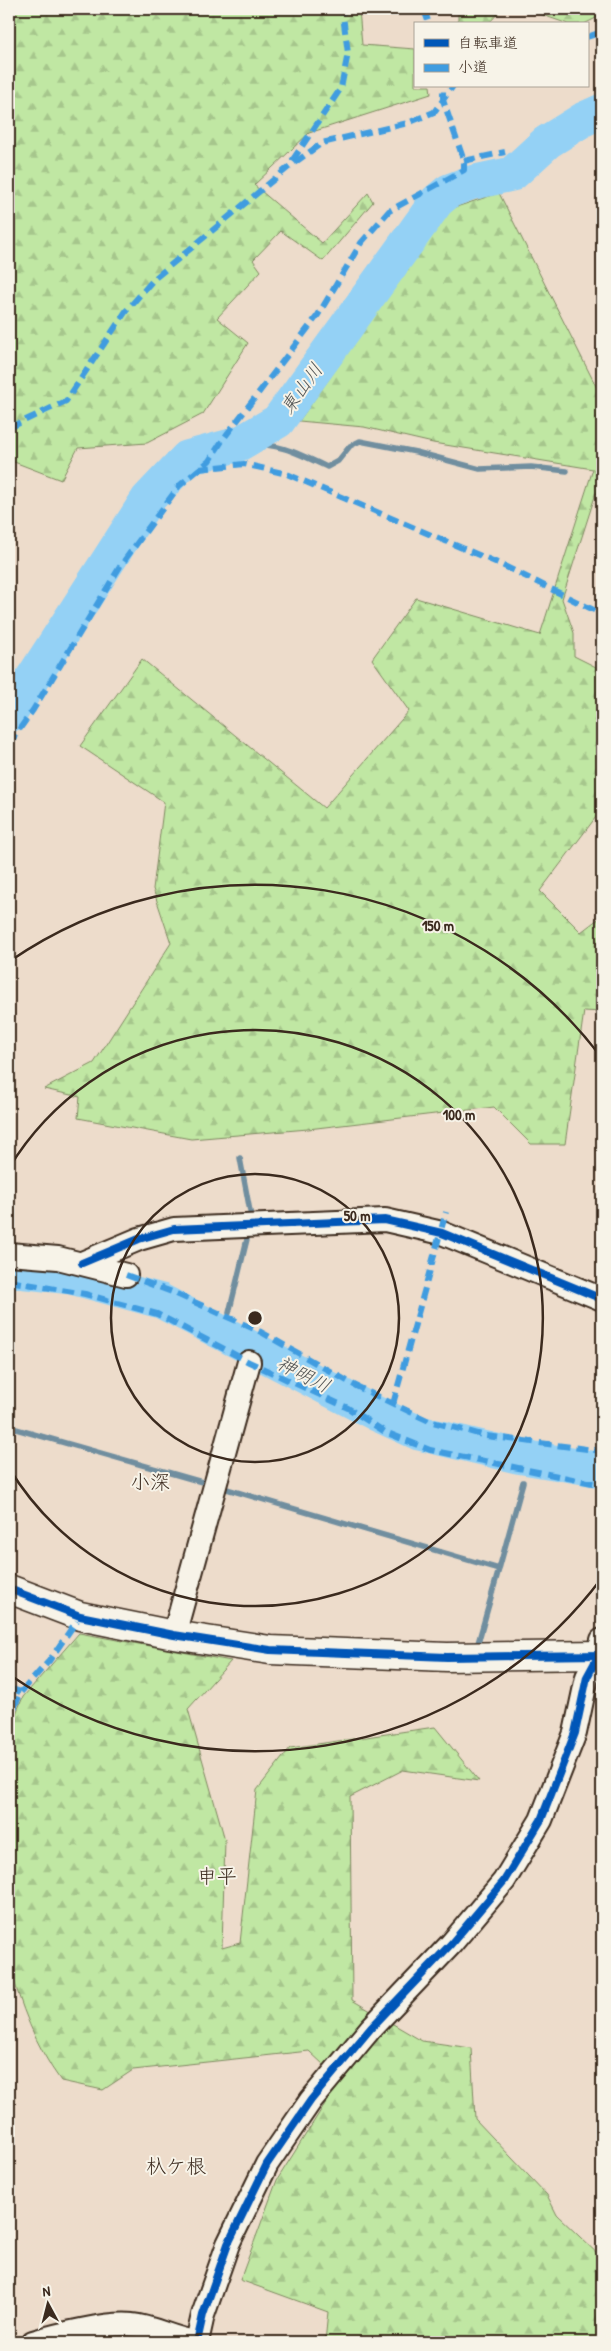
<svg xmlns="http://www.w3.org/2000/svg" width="611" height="2351" font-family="'Patrick Hand','Klee One',sans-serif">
  <defs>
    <pattern id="forest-firs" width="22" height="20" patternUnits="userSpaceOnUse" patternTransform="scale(1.25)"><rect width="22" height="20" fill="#c0e7a3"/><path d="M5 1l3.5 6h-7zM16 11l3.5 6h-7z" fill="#a6c68c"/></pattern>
  </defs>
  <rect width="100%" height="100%" fill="#eddccb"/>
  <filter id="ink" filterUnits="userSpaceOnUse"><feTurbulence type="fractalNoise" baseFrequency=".02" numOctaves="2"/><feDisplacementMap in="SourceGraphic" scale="10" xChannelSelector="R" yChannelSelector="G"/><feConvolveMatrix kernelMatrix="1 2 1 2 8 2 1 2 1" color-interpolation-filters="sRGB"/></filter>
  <g filter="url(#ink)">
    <!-- forest -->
    <g fill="url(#forest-firs)" stroke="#7e8860">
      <path d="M9,9H359L362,45L415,49V86H430L431,94L309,133L254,185L322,243L368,193L373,202L323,261L281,231L253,260L261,271L217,318L248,343L203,414L147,443L78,448L61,480L9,460Z"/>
      <path d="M458,9H502L488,24H458Z"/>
      <path d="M526,9H602V15L584,24H568Z"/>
      <path d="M499,193L602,398V495L596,493L562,599L574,633V656L602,670V809L540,891L581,932L602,916V1012L584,1011L565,1144H531L494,1107L308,1129L191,1139L78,1118L80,1097L44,1089L94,1063L171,943L153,889L164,802L80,746L142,659L324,808L409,711L372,659L416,598L540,635L593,469L433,443L364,427L299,421L450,209Z"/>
      <path d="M79,1633L231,1661L188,1709L225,1840L222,1948L240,1943L257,1790L290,1748L435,1727L479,1781L403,1770L350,1797L352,2000L422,2041L471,2048L475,2119L547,2195L557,2215L602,2258V2342H325L328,2312L240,2280L277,2180L340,2080L309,2051L133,2070L103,2090L61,2081C36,2047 20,2004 9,1963V1730L23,1697Z"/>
    </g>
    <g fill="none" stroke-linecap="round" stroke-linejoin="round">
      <!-- stream -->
      <g stroke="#708e9f" stroke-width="5.5">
        <path d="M239,444C276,442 294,451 327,467L338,461L350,446L360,441L416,452L480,469L531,467L567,471"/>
        <path d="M240,1158L252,1222"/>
        <path d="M229,1313L249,1231"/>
        <path d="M9,1427L202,1482"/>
        <path d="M220,1487L499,1569L478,1643"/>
        <path d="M499,1569L523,1482"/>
      </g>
      <!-- river -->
      <g stroke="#94d1f5" stroke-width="35">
        <path d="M9,715L148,499L187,458L239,444L278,421L437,201L449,191L470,183L512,174L547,142L584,119L602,111"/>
        <path d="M9,1270L72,1277L161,1301L377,1414L419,1433L517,1456L602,1470"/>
      </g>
      <!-- street casing -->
      <g stroke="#3b2a1e" stroke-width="26">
        <g id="street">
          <path d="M9,1254L58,1258L126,1275"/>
          <path d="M82,1263L139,1239L174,1229L385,1220L442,1233L602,1299"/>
          <path d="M174,1635L249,1362"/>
          <path d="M33,2342C56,2335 109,2322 132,2325C153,2327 173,2339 195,2342"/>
          <path d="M197,2342L203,2315L228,2244L267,2164L311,2100L371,2028L451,1944L504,1881L541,1820L575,1733L587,1677L599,1655L602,1640"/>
        </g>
      </g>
      <!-- secondary casing -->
      <g stroke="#3b2a1e" stroke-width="31">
        <path id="secondary" d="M9,1589L80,1616L174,1635L270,1650L447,1657L602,1655"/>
      </g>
      <!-- street -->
      <use href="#street" stroke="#f7f3e8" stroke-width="22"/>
      <!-- secondary -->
      <use href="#secondary" stroke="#f7f3e8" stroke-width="28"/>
      <!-- quiet -->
      <g stroke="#3f9ce0" stroke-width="6" stroke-dasharray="12 6" stroke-linecap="butt">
        <path d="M424,9L429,24"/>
        <path d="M587,37L602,32"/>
        <path d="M292,161L341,88L348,53L342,9"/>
        <path d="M464,161L505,152"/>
        <path d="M9,428L66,401L126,311L154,279L290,166L322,143L408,123L434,112L443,100V86"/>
        <path d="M199,469L244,464L287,474L500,564L602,614"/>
        <path d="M9,744L33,710L121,565L179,486L209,461L224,438L318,315L361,243L389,211L464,170V161L443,100L453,86"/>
        <path d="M9,984L11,985"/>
        <path d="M126,1275L172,1292L261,1332L356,1386L429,1421L486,1436L602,1451"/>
        <path d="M9,1281L85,1294L157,1314L249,1362L348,1408L385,1432L430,1450L602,1485"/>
        <path d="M393,1404L446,1212"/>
        <path d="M9,1688L21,1692L9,1720"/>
        <path d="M21,1692L49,1661L80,1616"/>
      </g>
      <!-- cycleway casing -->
      <g stroke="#f7f3e8" stroke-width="11">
        <g id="cycleway">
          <path d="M82,1263L139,1239L174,1229L385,1220L442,1233L602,1299"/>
          <path d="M9,1589L80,1616L174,1635L270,1650L447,1657L602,1655"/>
          <path d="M197,2342L203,2315L228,2244L267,2164L311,2100L371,2028L451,1944L504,1881L541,1820L575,1733L587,1677L599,1655L602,1640"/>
        </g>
      </g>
      <!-- cycleway -->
      <use href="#cycleway" stroke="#0057b8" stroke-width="8"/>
    </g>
  </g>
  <!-- distance rings -->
  <g fill="none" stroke="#3b2a1e" stroke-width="2.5">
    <circle cx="255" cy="1318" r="144"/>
    <path d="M9 1168A288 288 0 1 1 9 1468"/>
    <path d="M601 1579A433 433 0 0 1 10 1675M10 961A433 433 0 0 1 601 1057"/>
  </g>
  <g text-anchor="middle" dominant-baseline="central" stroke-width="4" stroke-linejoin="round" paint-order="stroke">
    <!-- water labels -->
    <g font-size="19" font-style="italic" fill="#515454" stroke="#f7f3e8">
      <text transform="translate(301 388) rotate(-54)">東山川</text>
      <text transform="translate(304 1374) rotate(27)">神明川</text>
    </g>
    <!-- quarter labels -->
    <g font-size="20" fill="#3b2a1e" stroke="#f7f3e8">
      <text x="150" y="1481">小深</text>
      <text x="217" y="1875">申平</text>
      <text x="176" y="2165">杁ケ根</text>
    </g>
  </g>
  <circle cx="255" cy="1318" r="8" fill="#3b2a1e" stroke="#f7f3e8" stroke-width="2.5"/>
  <g font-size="15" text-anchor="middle" font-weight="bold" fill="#3b2a1e" stroke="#f7f3e8" stroke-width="4" stroke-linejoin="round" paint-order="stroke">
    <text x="438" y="931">150 m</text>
    <text x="459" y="1120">100 m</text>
    <text x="357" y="1221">50 m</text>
  </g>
  <!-- margin -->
  <rect width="611" height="2351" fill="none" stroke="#f7f3e8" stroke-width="30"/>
  <rect x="15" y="15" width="581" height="2321" fill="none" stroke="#3b2a1e" stroke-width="2" filter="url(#ink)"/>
  <!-- legend -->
  <rect x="414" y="22" width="175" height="65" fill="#f7f3e8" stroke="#aca397"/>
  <rect x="424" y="39" width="25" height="8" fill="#0057b8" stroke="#aca397"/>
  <text x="458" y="48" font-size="15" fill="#3b2a1e">自転車道</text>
  <rect x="424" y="64" width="25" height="8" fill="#3f9ce0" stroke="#aca397"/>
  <text x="458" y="72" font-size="15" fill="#3b2a1e">小道</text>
  <!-- north arrow -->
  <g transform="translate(48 2304) rotate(353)" stroke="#f7f3e8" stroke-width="4" paint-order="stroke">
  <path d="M0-4L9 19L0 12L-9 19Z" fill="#3b2a1e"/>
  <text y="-8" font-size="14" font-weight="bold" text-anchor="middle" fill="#3b2a1e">N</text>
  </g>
</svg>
